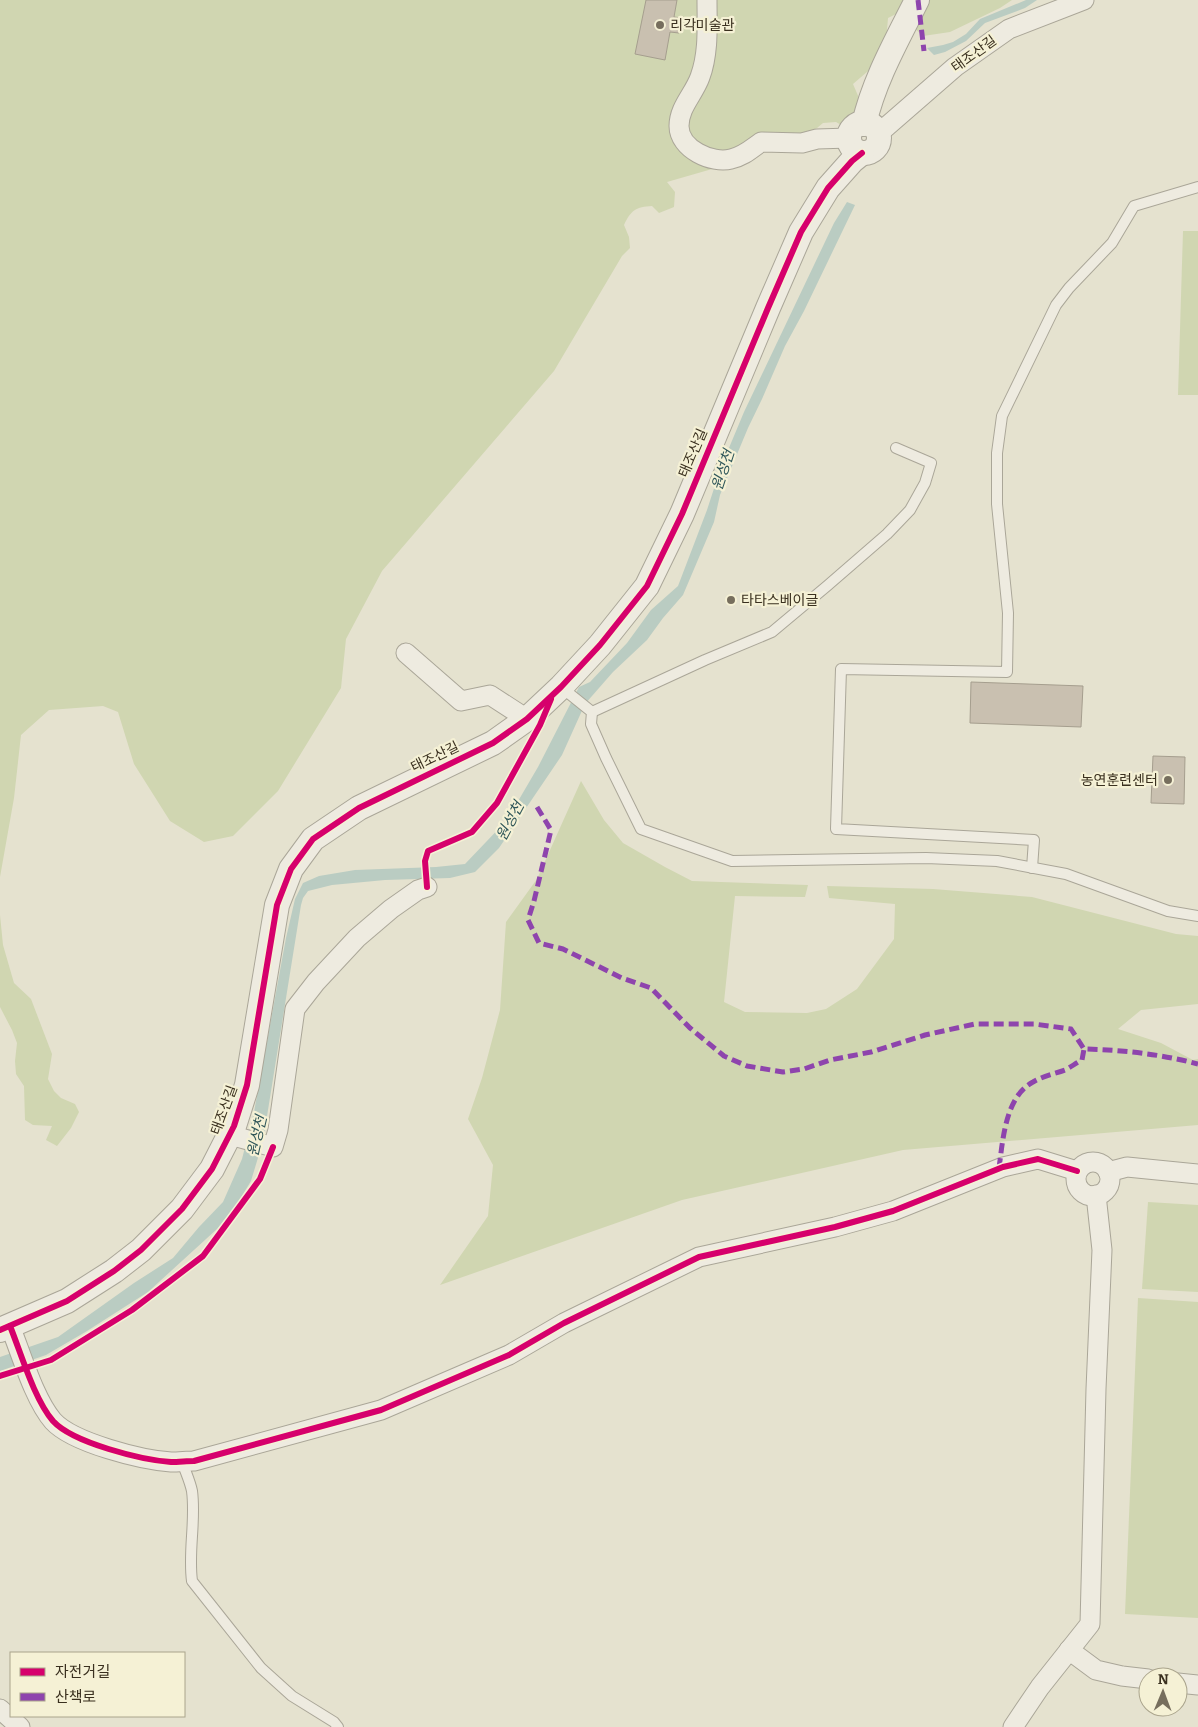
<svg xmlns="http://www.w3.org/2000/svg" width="1198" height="1727" font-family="Bitter,'Noto Sans KR',serif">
  <rect width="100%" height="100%" fill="#e5e2cf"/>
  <!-- green -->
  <g fill="#d0d6b1">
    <path d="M0,0H1012L1000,8L950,32L923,36L898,13L888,18L886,42L889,53L853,84L859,98L848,129L836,122L823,123L817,128L807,133L719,167L667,182L675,192L674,207L659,213L652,206C636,207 631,210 624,225L629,237L630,248L622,256L554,371L382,571L346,639L341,688L278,791L233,836L204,842L170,821L134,764L118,712L103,706L49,710L21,735L14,798L0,877Z"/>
    <path d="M1183,231H1198V395H1178Z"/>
    <path d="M581,781L604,820L623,843L665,867L692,881L808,885L805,897L735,896L724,1002L745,1012L807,1013L826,1009L857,989L894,939L895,904L829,898L827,886L933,889L1032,897L1176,934L1198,936V1004L1141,1010L1118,1029L1161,1043L1193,1060L1198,1059V1125L903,1150L682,1200L440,1285L488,1216L493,1165L468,1119L482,1078L500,1010L506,922L537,879Z"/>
    <path d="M0,915L3,945L14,983L31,999L52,1054L48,1079L54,1091L61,1098L75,1104L79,1112L71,1128L57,1146L46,1140L52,1126L33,1125L25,1120L24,1086L16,1074L15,1061L17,1043L12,1030L0,1007Z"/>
    <path d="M1148,1202L1198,1205V1292L1142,1289Z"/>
    <path d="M1138,1298L1198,1302V1618L1125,1614Z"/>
  </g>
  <!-- water -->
  <g fill="#baccc2">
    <path d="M1026,0H1037L1025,8L985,23L966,41L945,52L934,55L927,48L943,45L953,42L966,34L980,19Z"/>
    <path d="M847,202L855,205L804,311L785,346L762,399L748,428L720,495L714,522L683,595L663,618L647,640L613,672L585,704L562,755L499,848L475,872L450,878L385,880L332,885L308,891L303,898L301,905L263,1141L251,1181L237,1204L217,1229L148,1292L87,1331L46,1355L0,1371V1357L58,1337L134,1283L173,1258L199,1227L223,1202L242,1159L254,1112L286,938L295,899L303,883L319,876L355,870L436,867L465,864L507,820L538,767L579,687L590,682L627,643L651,610L678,586L707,510L721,467L744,412L834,223Z"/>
  </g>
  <!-- building -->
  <g fill="#c9c0b0" stroke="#a59e8e">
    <path d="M646,0H677L674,17L681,18L679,33L670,32L665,60L635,54Z"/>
    <path d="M971,682L1083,686L1081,727L970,723Z"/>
    <path d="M1153,756L1185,757L1184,804L1151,803Z"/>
  </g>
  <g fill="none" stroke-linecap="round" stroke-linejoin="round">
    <!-- service casing -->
    <g stroke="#aaa698" stroke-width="12">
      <g id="service">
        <path d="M561,687L592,712L591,724L606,758L641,829L732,861L926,858L997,861L1066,874L1168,911L1198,916"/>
        <path d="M592,712L705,660L772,632L827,586L887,534L910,510L925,483L931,463L896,448"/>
        <path d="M1032,868L1034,840L836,829L841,669L1007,672L1008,613L997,504V453L1002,416L1056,305L1069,288L1112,243L1134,206L1198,187"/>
        <path d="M182,1461C185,1471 190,1481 192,1491C196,1521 188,1551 192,1581L261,1668L292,1696L334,1722L338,1727"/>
      </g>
    </g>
    <!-- minor casing -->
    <g stroke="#aaa698" stroke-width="21">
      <g id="minor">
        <path d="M707,0C707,25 709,53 700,77C694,94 679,107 679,126C679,149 712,164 731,159C744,156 751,149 761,142L802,143L817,139L849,138"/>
        <path d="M878,134L955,67L1009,29L1084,0"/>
        <path d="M406,653L461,701L490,695L527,719"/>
        <path d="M230,1135L273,1147L278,1130L295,1009L316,982L357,938L391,909L418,890L427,887"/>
        <circle cx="1093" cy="1179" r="17"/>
        <path d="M1108,1172L1127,1167L1198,1174"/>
        <path d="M10,1326C21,1353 34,1399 53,1421C73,1443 142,1460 171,1462C179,1462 187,1461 194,1461L381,1410L509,1355L564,1323L699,1257L835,1227L893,1211L1003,1167L1038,1159L1077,1171"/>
        <path d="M1069,1650L1096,1670L1122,1676L1148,1679"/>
        <path d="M1178,1683L1198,1685"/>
        <path d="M0,1709L20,1727"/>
        <path d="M1013,1727L1040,1687L1090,1624L1096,1389L1102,1250L1096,1195"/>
      </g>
    </g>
    <!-- tertiary casing -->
    <g stroke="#aaa698" stroke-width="26">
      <g id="tertiary">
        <circle cx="864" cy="138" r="15"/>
        <path d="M864,124C874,80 897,40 917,0"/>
        <path d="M0,1330L67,1301L114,1271L141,1250L182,1209L212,1169L234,1126L247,1085L277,905L291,869L313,839L359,808L493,743L527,719L561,687L600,645L647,586L682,514L768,308L801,232L828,188L852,161L862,153"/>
      </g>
    </g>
    <!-- service -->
    <use href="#service" stroke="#eeebe0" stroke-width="10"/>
    <!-- minor -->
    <use href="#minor" stroke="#eeebe0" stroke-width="19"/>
    <!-- tertiary -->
    <use href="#tertiary" stroke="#eeebe0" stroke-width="24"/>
    <!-- quiet -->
    <g stroke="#8e44ad" stroke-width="5" stroke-dasharray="10 5" stroke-linecap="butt">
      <path d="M918,0L924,51"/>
      <path d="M537,807L551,830L534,901L528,920L539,943L563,949L622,978L651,988L690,1028L724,1056L747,1066L783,1072L804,1069L830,1060L871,1052L925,1035L975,1024H1034L1071,1029L1084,1049C1123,1050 1160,1054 1198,1064"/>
      <path d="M999,1168C1003,1140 1005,1097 1033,1082C1043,1076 1054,1074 1065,1070C1071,1067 1076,1063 1082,1060L1084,1049"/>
    </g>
    <!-- cycleway casing -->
    <g stroke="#f5f1d5" stroke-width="9">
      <g id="cycleway">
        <path d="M427,887L425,861L428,851L472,832L497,803L540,725L551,699"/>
        <path d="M10,1326C21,1353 34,1399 53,1421C73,1443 142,1460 171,1462C179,1462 187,1461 194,1461L381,1410L509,1355L564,1323L699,1257L835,1227L893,1211L1003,1167L1038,1159L1077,1171"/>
        <path d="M0,1330L67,1301L114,1271L141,1250L182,1209L212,1169L234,1126L247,1085L277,905L291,869L313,839L359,808L493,743L527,719L561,687L600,645L647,586L682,514L768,308L801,232L828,188L852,161L862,153"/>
        <path d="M0,1376L51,1360L132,1310L203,1256L260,1179L273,1147"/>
      </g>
    </g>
    <!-- cycleway -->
    <use href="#cycleway" stroke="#d6006c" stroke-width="6"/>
  </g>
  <!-- markers -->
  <g fill="#766e5d" stroke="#f5f1d5" stroke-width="2">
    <circle cx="660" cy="25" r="5"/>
    <circle cx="731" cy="600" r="5"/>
    <circle cx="1168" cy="780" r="5"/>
  </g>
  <g text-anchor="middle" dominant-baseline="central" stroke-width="4.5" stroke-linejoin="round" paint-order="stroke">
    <!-- poi labels -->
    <g font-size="14" fill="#3a301f" stroke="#f5f1d5" text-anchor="start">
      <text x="670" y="25">리각미술관</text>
      <text x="741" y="600">타타스베이글</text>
      <text x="1158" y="780" text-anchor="end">농연훈련센터</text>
    </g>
    <!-- street labels -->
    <g font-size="14" fill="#3a301f" stroke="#f5f1d5">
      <text transform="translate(974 54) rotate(-36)">태조산길</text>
      <text transform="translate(693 453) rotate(-67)">태조산길</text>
      <text transform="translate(435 757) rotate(-26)">태조산길</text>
      <text transform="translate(224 1110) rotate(-70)">태조산길</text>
    </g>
    <!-- water labels -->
    <g font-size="15" font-style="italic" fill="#2f5659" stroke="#f5f1d5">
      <text transform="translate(723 470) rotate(-72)">원성천</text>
      <text transform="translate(510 821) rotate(-62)">원성천</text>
      <text transform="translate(257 1136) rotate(-77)">원성천</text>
    </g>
  </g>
  <!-- legend -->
  <rect x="10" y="1652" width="175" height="65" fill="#f5f1d5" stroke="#aaa48c"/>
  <rect x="20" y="1668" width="25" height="8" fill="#d6006c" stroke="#aaa48c"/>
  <text x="55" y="1677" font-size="15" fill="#3a301f">자전거길</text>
  <rect x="20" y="1693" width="25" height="8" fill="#8e44ad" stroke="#aaa48c"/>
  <text x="55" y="1702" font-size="15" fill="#3a301f">산책로</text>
  <!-- north arrow -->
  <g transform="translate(1163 1692) rotate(1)"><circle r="24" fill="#f5f1d5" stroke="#aaa48c"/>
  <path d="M0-4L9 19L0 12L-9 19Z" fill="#766e5d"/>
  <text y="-8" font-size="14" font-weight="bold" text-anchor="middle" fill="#3a301f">N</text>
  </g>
</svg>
